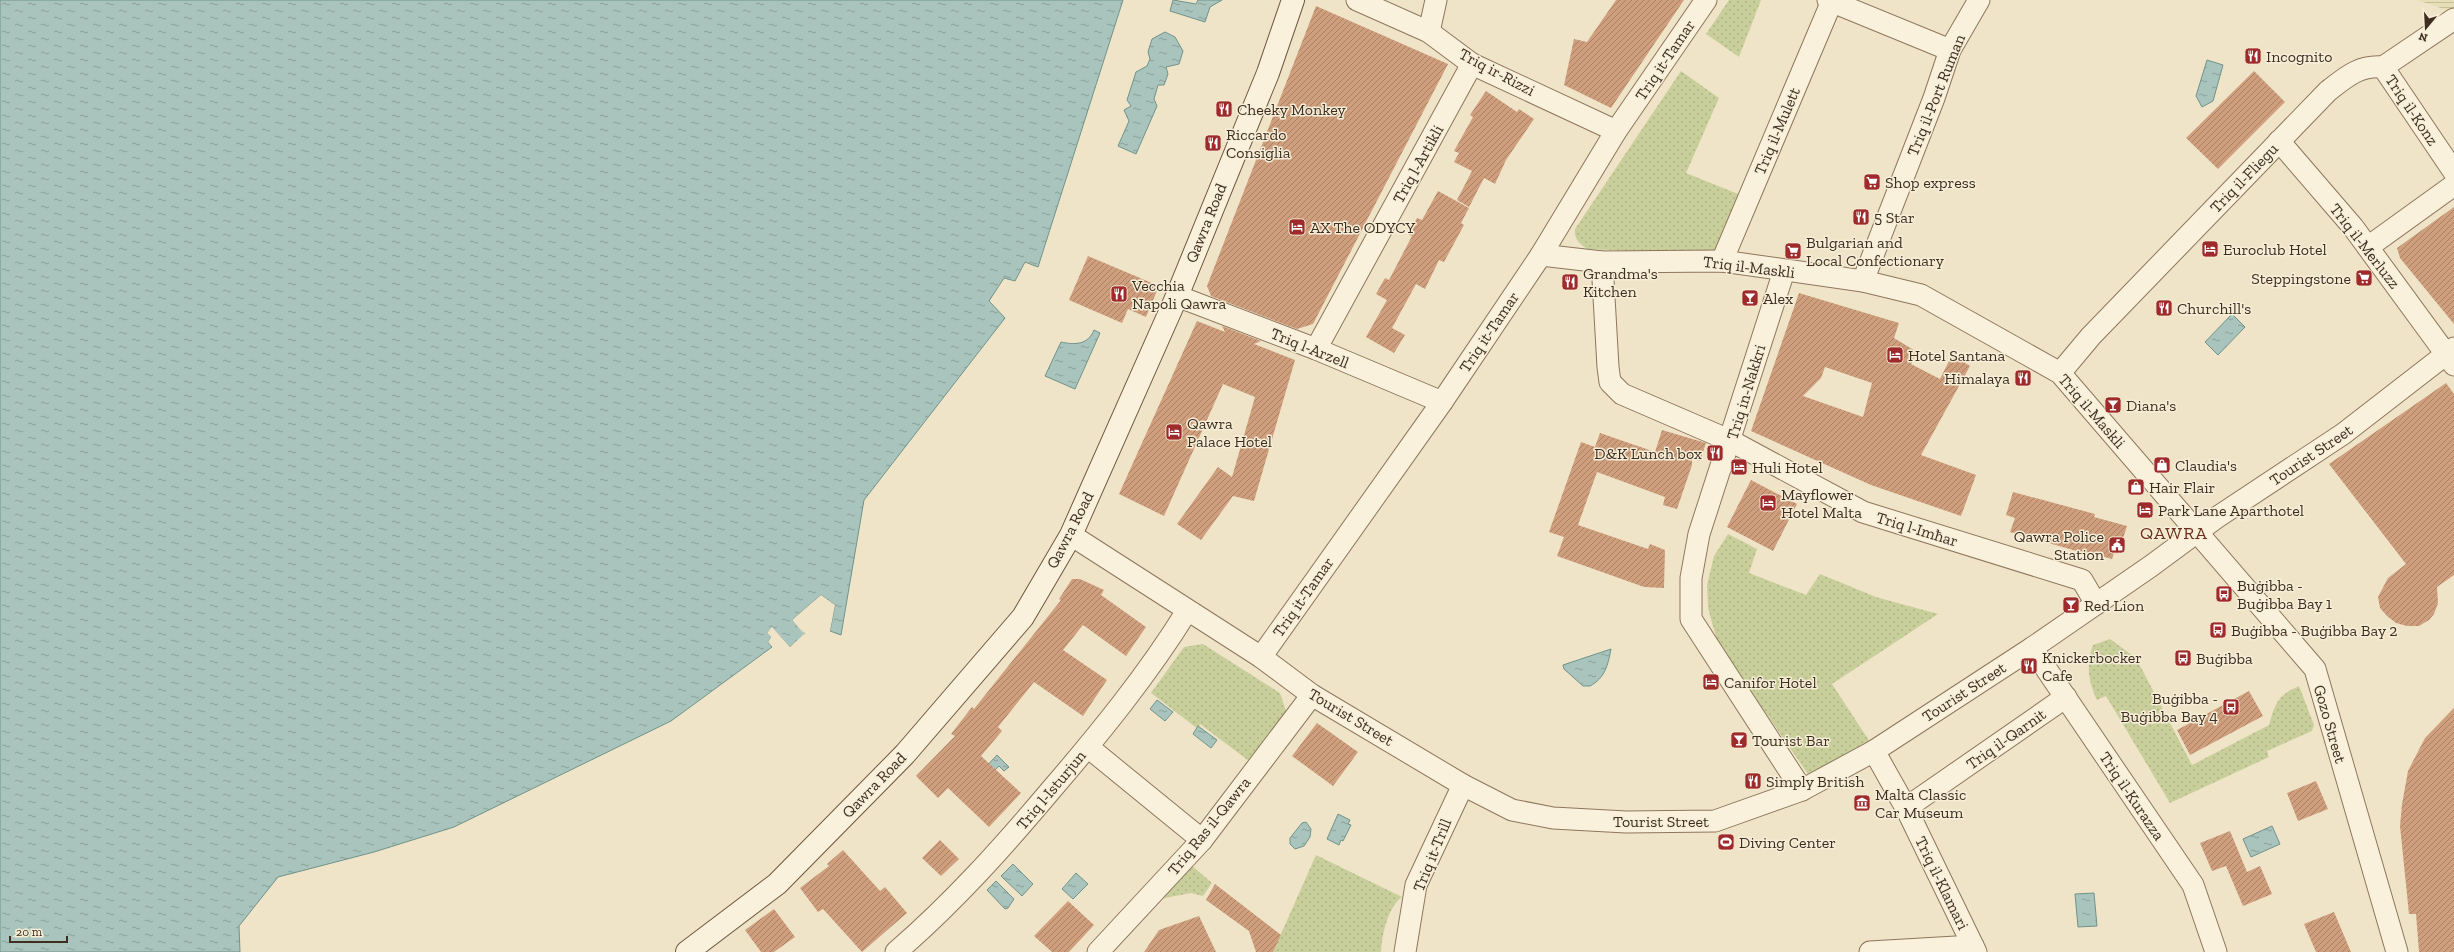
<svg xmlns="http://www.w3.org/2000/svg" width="2454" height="952" font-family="'Zilla Slab',serif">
  <defs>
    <pattern id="farmland-rules" width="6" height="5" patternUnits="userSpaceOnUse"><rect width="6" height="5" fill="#e6deb5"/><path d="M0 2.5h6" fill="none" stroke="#c6bf9b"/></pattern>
    <pattern id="grass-dots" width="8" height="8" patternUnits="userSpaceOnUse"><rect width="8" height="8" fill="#c9cf9b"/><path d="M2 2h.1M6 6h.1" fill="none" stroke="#aeb285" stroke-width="1.8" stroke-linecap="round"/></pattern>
    <pattern id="water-ripples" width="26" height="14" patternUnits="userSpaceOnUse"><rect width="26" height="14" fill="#a9c4bc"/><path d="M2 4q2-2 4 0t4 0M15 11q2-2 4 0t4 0" fill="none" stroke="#8ba098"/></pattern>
    <pattern id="building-hatch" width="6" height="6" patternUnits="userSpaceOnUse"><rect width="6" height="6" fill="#cf9f7d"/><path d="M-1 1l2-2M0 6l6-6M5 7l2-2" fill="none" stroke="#a98266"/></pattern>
  </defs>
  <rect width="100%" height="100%" fill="#f0e4c8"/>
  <!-- farmland -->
  <path fill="url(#farmland-rules)" d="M2417,0H2454V8L2449,11Z"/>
  <!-- grass -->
  <g fill="url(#grass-dots)">
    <path d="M1729,0H1761L1739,57L1706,34Z"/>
    <path d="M1681,71L1719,98L1686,173L1743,196L1719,250L1709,254L1587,249C1579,243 1574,239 1575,229Z"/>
    <path d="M1728,534L1757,549L1749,573L1806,595L1820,574L1876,597L1938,614L1832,684L1870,742L1820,775L1808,774L1718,644L1708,608L1707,585L1714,556Z"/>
    <path d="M2110,639L2136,658L2192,765L2269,725C2275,703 2278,695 2299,686L2314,725L2312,731L2267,751L2269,757L2170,803L2106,696L2097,700C2088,681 2086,665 2093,645Z"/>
    <path d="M1203,644L1280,693L1286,711L1249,761L1200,724L1198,729L1151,693L1184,647Z"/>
    <path d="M1316,855L1402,897C1388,907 1382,934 1381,952H1273Z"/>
    <path d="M1191,865L1212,883L1203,896L1191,893L1160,899Z"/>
  </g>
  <!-- water -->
  <g fill="url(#water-ripples)" stroke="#6f938a">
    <path d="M0,0H1123L1038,267L1025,262L1015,281L1004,278L989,301L1005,318L864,500L841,635L830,631L835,605L821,595L792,620L805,634L790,647L772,628L767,633L771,637L768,642L772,647L671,721L454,827L374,852L278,877L239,926L240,952H0Z"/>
    <path d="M1173,0L1196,4L1198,0H1222L1210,7L1205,22L1170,11Z"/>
    <path d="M1165,32L1175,37L1183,51L1179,64L1166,67L1168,74L1164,85H1158L1154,99L1157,106L1136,154L1118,146L1129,121L1124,110L1131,106L1127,100L1136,72L1147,66L1150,59L1148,52L1152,39Z"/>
    <path d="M2207,60L2223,65L2213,101L2202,107L2196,96Z"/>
    <path d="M2232,314L2245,327L2218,355L2205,342Z"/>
    <path d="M1094,330L1100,333L1075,389L1045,376L1061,342C1075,345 1088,345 1094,330Z"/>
    <path d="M1611,649C1608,665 1605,678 1590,686H1583L1564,669L1563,665Z"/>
    <path d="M1157,700L1173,712L1165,721L1150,709Z"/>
    <path d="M1198,726L1217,740L1211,748L1193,734Z"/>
    <path d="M997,755L1009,767L1004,771L999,766L988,777L982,771Z"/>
    <path d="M1338,814L1350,820L1348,824L1351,825L1343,841L1341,840L1339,845L1327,839Z"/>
    <path d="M1306,822L1311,829L1310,837L1304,846L1295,849L1290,844V838L1302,823Z"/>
    <path d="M2272,826L2280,844L2251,857L2243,839Z"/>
    <path d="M1013,864L1033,884L1022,896L1001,876Z"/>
    <path d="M1076,873L1088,884L1073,899L1062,889Z"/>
    <path d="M996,881L1014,899L1008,908L1005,909L987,890Z"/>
    <path d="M2094,893L2097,926L2078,927L2075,894Z"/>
  </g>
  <!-- pier -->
  <path fill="#f0e4c8" d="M821,595L835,605L830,631H828L833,606L821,597L795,620L806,636L789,649L772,630L770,633L773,636L771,642L774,648L768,642L771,637L767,633L772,627L790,647L804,634L792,620Z"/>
  <!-- building -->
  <g fill="url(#building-hatch)" fill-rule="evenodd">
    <path d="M1616,0H1684L1611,108L1564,85L1574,39L1587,42Z"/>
    <path d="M1316,6L1448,64L1313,324L1297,329L1211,296L1207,286Z"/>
    <path d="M2254,71L2285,102L2218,169L2186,138Z"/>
    <path d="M1486,91L1517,112L1519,109L1534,119L1506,160L1495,184L1484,178L1469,207L1457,200L1472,171L1454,162L1459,153L1454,151L1473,117L1470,115Z"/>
    <path d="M1438,191L1469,208L1461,223L1464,225L1444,262L1439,260L1425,289L1416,284L1392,328L1405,335L1394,353L1366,337L1387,300L1376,294L1385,278L1389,280L1412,236L1408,234L1417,218L1422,220Z"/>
    <path d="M2454,207V324L2400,258L2397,248Z"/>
    <path d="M1088,256L1159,286L1146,317L1128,309L1122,323L1069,300Z"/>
    <path d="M1799,293L1899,323L1894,338L1917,352L1911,364L1940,379L1952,355L1970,366L1921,455L1976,475L1961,516L1871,485L1751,431ZM1825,367L1872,383L1863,417L1803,396L1821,378Z"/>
    <path d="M1197,321L1225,332L1222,326L1261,341L1254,344L1295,360L1254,501L1233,496L1201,540L1177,524L1218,467L1232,477L1255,397L1223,384L1164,516L1119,494Z"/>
    <path d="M2446,383L2454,394V575L2437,587L2438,603L2434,614L2429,620L2419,626H2407L2396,623L2387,616L2380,608L2378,597L2388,578L2406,564L2329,464Z"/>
    <path d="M1662,430L1706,443L1700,461L1692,459V465L1677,509L1663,505L1665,497L1597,472L1578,525L1648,549L1650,544L1665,550L1664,588L1644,587L1557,556L1564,537L1549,532L1581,442L1595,447L1600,433L1655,452Z"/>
    <path d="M1751,480L1797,504L1773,551L1727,527Z"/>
    <path d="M2013,492L2095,514L2094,517L2127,526L2118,554L2114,553L2112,559L2087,552V554L2010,532L2015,518L2006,515Z"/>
    <path d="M1072,579H1080L1104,590L1101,595L1146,627L1126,656L1083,625L1063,650L1107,680L1083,716L1034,682L998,727L1002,731L981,756L1021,793L989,827L948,788L938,798L916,776L955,736L951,734L972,707L974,709L1061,600L1059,599Z"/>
    <path d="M2249,691L2263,716L2190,755L2177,730Z"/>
    <path d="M2454,708V952H2419L2416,914H2409L2400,826L2402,804L2408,771L2425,738Z"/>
    <path d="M1317,723L1358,752L1333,786L1292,756Z"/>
    <path d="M2316,781L2328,809L2298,821L2287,793Z"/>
    <path d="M2230,831L2247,872L2260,866L2272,894L2243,906L2226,866L2212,871L2200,843Z"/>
    <path d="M940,840L959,859L941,876L922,858Z"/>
    <path d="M843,850L880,891L885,887L907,913L862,952L823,909L818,912L800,888L829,866L827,864Z"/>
    <path d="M1215,884L1281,935L1273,952H1256L1249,931L1206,900Z"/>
    <path d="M1068,901L1094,925L1069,952H1052L1034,936Z"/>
    <path d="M774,909L795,937L774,952H761L745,930Z"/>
    <path d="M2334,912L2351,952H2316L2304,924Z"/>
    <path d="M1199,916L1216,952H1144L1159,930Z"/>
  </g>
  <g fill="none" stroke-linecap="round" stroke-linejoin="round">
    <!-- street casing -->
    <g stroke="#8d765c" stroke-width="23">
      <g id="street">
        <path d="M1357,0L1429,32L1472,64L1616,131"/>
        <path d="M1828,0L1950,50"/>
        <path d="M1429,32L1436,0"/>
        <path d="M2383,67L2454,172"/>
        <path d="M2279,141L2353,227L2454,365"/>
        <path d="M2368,247L2454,185"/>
        <path d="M1541,255L1602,262L1722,261L1863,281L1921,295L2060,373L2315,669L2397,952"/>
        <path d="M1722,261L1832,1"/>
        <path d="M1602,262L1608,367L1610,382L1622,394L1731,441L1863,512L2082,580L2096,604"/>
        <path d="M1784,271L1699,534L1691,578V619L1802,790"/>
        <path d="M1863,281L1934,98L1950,50L1979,0"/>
        <path d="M1177,296L1316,349L1442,402"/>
        <path d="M1316,349L1472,64"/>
        <path d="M2060,373L2091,336L2328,91C2346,77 2359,65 2383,67L2454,19"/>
        <path d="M1071,535L1261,657L1312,695L1463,785L1512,810L1553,818L1626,822L1715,821L1802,790L1874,751L2032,648L2151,566L2216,518L2343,434L2454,348"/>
        <path d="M2032,648L2193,885L2216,952"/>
        <path d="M1261,657L1442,402L1541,255L1616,131L1706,0"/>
        <path d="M1088,747L1202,840"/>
        <path d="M1874,751L1906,808L1976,952"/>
        <path d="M1906,808L2066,697"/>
        <path d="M896,952C953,903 1003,847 1051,790C1100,733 1148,674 1187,611"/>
        <path d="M1098,952L1202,840L1312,695"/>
        <path d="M1405,952L1416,885L1463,785"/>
        <path d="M1870,952L1973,946"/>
      </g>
    </g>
    <!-- secondary casing -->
    <g stroke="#6f573f" stroke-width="24">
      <path id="secondary" d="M687,952L777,884L905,754L1023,617L1071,535L1177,296L1268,73L1293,0"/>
    </g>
    <!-- street -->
    <use href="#street" stroke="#faf1dc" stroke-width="21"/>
    <!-- secondary -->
    <use href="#secondary" stroke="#faf1dc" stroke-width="22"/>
  </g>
  <!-- icons -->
  <defs>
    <g id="restaurant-square" transform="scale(0.9)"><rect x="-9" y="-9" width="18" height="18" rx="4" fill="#9e2a2b" stroke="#f7eed8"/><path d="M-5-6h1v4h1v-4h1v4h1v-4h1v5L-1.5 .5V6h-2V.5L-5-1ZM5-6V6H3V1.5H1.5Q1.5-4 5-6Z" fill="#fff"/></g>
    <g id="supermarket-square" transform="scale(0.9)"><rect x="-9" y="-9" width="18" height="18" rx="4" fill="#9e2a2b" stroke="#f7eed8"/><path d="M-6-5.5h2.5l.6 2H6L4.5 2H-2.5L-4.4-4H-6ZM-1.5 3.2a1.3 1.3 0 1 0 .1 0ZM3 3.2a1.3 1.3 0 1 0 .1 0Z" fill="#fff"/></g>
    <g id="hotel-square" transform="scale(0.9)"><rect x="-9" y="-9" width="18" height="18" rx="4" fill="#9e2a2b" stroke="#f7eed8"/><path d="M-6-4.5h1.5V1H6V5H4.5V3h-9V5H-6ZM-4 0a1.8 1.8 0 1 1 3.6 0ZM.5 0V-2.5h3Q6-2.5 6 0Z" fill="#fff"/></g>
    <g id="bar-square" transform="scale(0.9)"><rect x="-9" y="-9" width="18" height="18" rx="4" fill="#9e2a2b" stroke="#f7eed8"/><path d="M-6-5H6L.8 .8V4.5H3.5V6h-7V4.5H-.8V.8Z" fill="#fff"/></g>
    <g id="shop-square" transform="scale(0.9)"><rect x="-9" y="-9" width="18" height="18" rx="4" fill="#9e2a2b" stroke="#f7eed8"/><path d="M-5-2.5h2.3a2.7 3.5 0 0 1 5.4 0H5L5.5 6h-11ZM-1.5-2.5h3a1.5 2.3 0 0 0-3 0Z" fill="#fff"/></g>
    <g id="civic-square" transform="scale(0.9)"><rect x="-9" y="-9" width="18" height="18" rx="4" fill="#9e2a2b" stroke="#f7eed8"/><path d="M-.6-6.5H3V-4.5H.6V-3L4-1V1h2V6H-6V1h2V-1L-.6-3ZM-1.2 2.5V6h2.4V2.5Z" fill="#fff"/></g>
    <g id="bus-square" transform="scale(0.9)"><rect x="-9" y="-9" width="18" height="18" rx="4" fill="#9e2a2b" stroke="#f7eed8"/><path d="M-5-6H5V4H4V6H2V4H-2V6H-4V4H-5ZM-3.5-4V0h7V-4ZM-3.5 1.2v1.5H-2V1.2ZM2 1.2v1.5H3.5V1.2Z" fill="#fff"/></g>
    <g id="museum-square" transform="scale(0.9)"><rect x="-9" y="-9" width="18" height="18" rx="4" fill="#9e2a2b" stroke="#f7eed8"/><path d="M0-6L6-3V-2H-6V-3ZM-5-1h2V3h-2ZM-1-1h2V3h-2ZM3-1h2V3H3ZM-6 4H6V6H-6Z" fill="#fff"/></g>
    <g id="stadium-square" transform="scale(0.9)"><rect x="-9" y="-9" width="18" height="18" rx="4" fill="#9e2a2b" stroke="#f7eed8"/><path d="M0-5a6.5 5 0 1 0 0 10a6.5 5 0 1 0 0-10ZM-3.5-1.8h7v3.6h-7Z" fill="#fff"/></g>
  </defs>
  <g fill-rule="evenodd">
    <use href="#restaurant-square" x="2253" y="56"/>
    <use href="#restaurant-square" x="1224" y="109"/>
    <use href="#restaurant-square" x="1213" y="143"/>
    <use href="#supermarket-square" x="1872" y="182"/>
    <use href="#restaurant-square" x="1861" y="217"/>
    <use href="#hotel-square" x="1297" y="227"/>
    <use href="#hotel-square" x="2210" y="249"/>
    <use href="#supermarket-square" x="1793" y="251"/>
    <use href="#supermarket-square" x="2364" y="278"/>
    <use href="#restaurant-square" x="1570" y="282"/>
    <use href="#restaurant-square" x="1119" y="294"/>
    <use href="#bar-square" x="1750" y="298"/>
    <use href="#restaurant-square" x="2164" y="308"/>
    <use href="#hotel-square" x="1895" y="355"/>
    <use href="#restaurant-square" x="2023" y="378"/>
    <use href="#bar-square" x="2113" y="405"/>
    <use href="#hotel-square" x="1174" y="432"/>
    <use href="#restaurant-square" x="1715" y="453"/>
    <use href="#shop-square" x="2162" y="465"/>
    <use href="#hotel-square" x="1739" y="467"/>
    <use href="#shop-square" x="2136" y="487"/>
    <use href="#hotel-square" x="1768" y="503"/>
    <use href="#hotel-square" x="2145" y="510"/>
    <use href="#civic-square" x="2117" y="545"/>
    <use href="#bus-square" x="2224" y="594"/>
    <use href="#bar-square" x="2071" y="605"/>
    <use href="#bus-square" x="2218" y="630"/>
    <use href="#bus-square" x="2183" y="658"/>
    <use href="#restaurant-square" x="2029" y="666"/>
    <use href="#hotel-square" x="1711" y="682"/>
    <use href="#bus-square" x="2231" y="707"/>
    <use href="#bar-square" x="1739" y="740"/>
    <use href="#restaurant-square" x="1753" y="781"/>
    <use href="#museum-square" x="1862" y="803"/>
    <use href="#stadium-square" x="1726" y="842"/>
  </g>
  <g text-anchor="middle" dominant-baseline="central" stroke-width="3" stroke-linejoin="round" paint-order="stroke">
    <!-- poi labels -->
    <g font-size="16" fill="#3d2e20" stroke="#f7eed8" text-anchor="start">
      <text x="2266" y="56">Incognito</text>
      <text x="1237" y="109">Cheeky Monkey</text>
      <text x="1226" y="134">Riccardo<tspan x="1226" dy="18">Consiglia</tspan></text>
      <text x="1885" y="182">Shop express</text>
      <text x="1874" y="217">5 Star</text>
      <text x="1310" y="227">AX The ODYCY</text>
      <text x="1806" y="242">Bulgarian and<tspan x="1806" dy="18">Local Confectionary</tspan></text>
      <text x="2223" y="249">Euroclub Hotel</text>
      <text x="1583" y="273">Grandma's<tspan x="1583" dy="18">Kitchen</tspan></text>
      <text x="2351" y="278" text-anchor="end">Steppingstone</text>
      <text x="1132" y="285">Vecchia<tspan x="1132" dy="18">Napoli Qawra</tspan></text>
      <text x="1763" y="298">Alex</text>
      <text x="2177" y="308">Churchill's</text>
      <text x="1908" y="355">Hotel Santana</text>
      <text x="2010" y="378" text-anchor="end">Himalaya</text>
      <text x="2126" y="405">Diana's</text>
      <text x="1187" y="423">Qawra<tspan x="1187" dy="18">Palace Hotel</tspan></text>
      <text x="1702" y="453" text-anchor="end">D&amp;K Lunch box</text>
      <text x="2175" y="465">Claudia's</text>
      <text x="1752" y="467">Huli Hotel</text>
      <text x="2149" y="487">Hair Flair</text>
      <text x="1781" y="494">Mayflower<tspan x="1781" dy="18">Hotel Malta</tspan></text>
      <text x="2158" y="510">Park Lane Aparthotel</text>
      <text x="2104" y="536" text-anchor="end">Qawra Police<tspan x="2104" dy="18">Station</tspan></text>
      <text x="2237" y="585">Buġibba -<tspan x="2237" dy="18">Buġibba Bay 1</tspan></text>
      <text x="2084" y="605">Red Lion</text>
      <text x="2231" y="630">Buġibba - Buġibba Bay 2</text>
      <text x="2042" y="657">Knickerbocker<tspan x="2042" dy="18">Cafe</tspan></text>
      <text x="2196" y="658">Buġibba</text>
      <text x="1724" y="682">Canifor Hotel</text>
      <text x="2218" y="698" text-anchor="end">Buġibba -<tspan x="2218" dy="18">Buġibba Bay 4</tspan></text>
      <text x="1752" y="740">Tourist Bar</text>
      <text x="1766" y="781">Simply British</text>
      <text x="1875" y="794">Malta Classic<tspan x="1875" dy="18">Car Museum</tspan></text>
      <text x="1739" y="842">Diving Center</text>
    </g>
    <!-- street labels -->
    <g font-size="16" fill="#3d2e20" stroke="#f7eed8">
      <text transform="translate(1665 60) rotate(-56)">Triq it-Tamar</text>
      <text transform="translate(1497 72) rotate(28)">Triq ir-Rizzi</text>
      <text transform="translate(1936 95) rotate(-68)">Triq il-Port Ruman</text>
      <text transform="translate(2412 110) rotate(56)">Triq il-Konz</text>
      <text transform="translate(1777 131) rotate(-67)">Triq il-Mulett</text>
      <text transform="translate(1418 164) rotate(-61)">Triq l-Artikli</text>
      <text transform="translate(2244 178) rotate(-46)">Triq il-Fliegu</text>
      <text transform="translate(1206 223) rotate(-68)">Qawra Road</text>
      <text transform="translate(2365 246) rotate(52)">Triq il-Merluzz</text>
      <text transform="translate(1749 267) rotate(7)">Triq il-Maskli</text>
      <text transform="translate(1489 332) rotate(-56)">Triq it-Tamar</text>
      <text transform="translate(1310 348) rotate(22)">Triq l-Arzell</text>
      <text transform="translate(1746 392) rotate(-73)">Triq in-Nakkri</text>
      <text transform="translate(2092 411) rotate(49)">Triq il-Maskli</text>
      <text transform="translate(2311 455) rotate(-34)">Tourist Street</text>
      <text transform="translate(1917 529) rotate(17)">Triq l-Imħar</text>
      <text transform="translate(1070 530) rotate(-63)">Qawra Road</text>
      <text transform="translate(1303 597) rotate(-55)">Triq it-Tamar</text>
      <text transform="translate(1964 692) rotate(-33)">Tourist Street</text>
      <text transform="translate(1351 717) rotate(31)">Tourist Street</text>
      <text transform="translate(2330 724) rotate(74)">Gozo Street</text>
      <text transform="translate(2006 739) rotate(-35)">Triq il-Qarnit</text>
      <text transform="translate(874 785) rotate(-46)">Qawra Road</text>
      <text transform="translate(1051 790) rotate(-50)">Triq l-Isturjun</text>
      <text transform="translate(2132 796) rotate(56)">Triq il-Kurazza</text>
      <text x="1661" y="821">Tourist Street</text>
      <text transform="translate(1209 826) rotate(-51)">Triq Ras il-Qawra</text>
      <text transform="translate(1432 855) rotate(-68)">Triq it-Trill</text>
      <text transform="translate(1942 883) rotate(64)">Triq il-Klamari</text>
    </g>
    <!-- quarter labels -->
    <g font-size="18" letter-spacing="1" fill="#6b2e1e" stroke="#f7eed8">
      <text x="2174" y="533">QAWRA</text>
    </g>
  </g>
  <!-- north arrow -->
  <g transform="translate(2426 28) rotate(198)" stroke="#f7eed8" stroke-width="3" paint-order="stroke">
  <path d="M0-3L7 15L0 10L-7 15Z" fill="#3d2e20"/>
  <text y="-6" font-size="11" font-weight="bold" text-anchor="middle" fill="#3d2e20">N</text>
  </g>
  <!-- scale -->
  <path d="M10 936v6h57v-6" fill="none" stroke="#3d2e20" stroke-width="2"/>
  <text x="16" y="936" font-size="12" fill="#3d2e20" stroke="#f7eed8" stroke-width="3" paint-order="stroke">20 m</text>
</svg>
